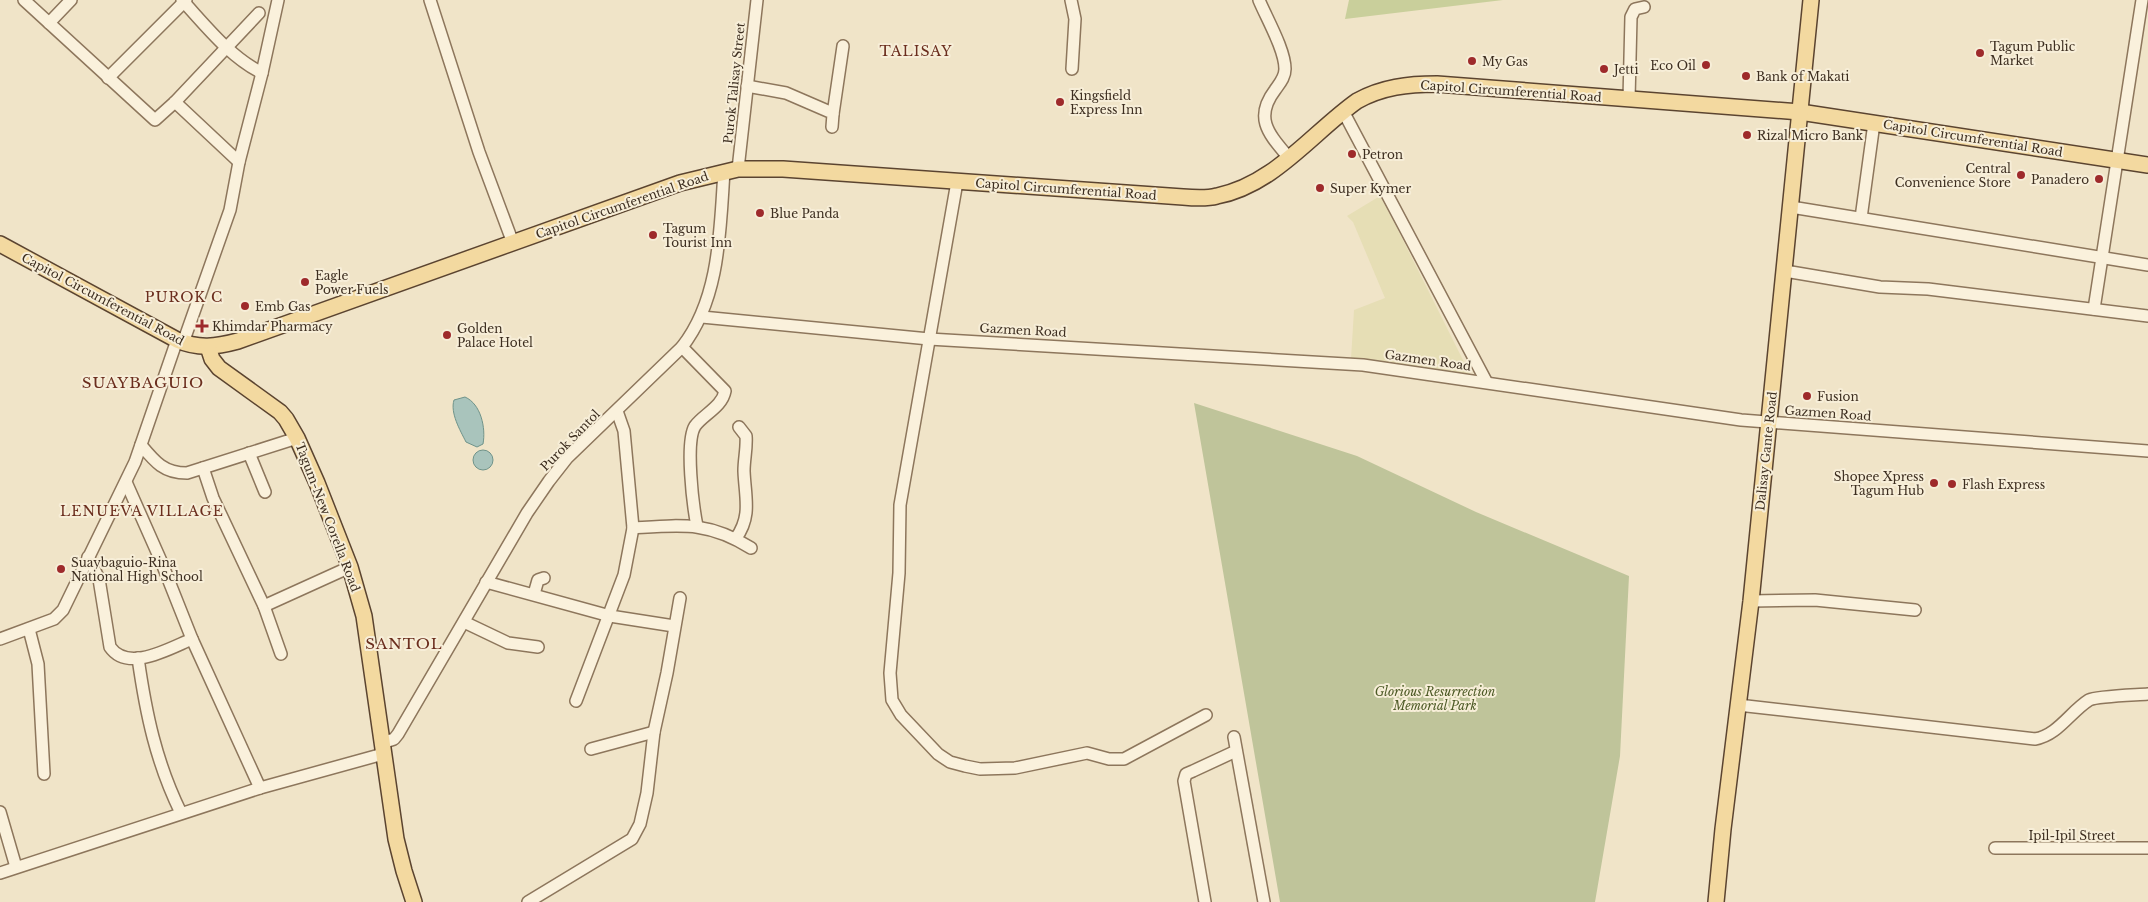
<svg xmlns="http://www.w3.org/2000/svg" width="2148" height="902" font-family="'Libre Baskerville',serif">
  <rect width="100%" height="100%" fill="#f0e4c8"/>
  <!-- farmland -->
  <path fill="#e6deb5" d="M1380,196L1397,228L1470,374L1351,359L1354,310L1385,298L1353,222L1347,216Z"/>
  <!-- green -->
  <path fill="#c9cf9b" d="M1349,0H1503L1345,19Z"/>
  <!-- cemetery -->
  <path fill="#bfc49a" d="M1194,403L1357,456L1476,512L1629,576L1620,756L1595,902H1280Z"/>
  <!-- water -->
  <g fill="#a9c4bc" stroke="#6f938a">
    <path d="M465,397C481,404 486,428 483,444L477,447L466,442C460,430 450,413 454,400Z"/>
    <circle cx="483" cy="460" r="10"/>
  </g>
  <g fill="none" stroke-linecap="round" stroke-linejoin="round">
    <!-- minor casing -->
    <g stroke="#8d765c" stroke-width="14">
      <g id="minor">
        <path d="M24,0L155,120L175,102L259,13"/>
        <path d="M182,0C206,26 230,57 262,73"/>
        <path d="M430,0L479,152L513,243"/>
        <path d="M1071,0L1075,19L1072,69"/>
        <path d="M1259,0C1267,19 1285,50 1285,69C1285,78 1279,84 1275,90C1253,119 1270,135 1289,158"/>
        <path d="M49,23L71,0"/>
        <path d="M108,78L186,0"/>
        <path d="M747,86L786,93L830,112L833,114L832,127"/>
        <path d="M1629,99L1631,17L1635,9L1644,7"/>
        <path d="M175,102L239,162"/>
        <path d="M1343,111L1486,381"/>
        <path d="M833,114L843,46"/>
        <path d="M738,169L757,0"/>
        <path d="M957,182L900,505L899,573L890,673L892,700L901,715L938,754L950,762L965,766L980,769L1015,768L1087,753L1109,759H1124L1206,715"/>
        <path d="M1791,207L2148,265"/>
        <path d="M1861,218L1874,123"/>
        <path d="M1785,271L1880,287L1928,289L2148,316"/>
        <path d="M2094,309L2142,0"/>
        <path d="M702,317L929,339L1363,365L1741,420L2148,451"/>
        <path d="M183,343L230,210L239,162L262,73L278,0"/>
        <path d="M682,347L725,391C722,407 704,414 695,426C685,442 693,506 697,526"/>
        <path d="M141,445C155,462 164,473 187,473L297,438"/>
        <path d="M249,453L265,492"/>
        <path d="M203,468L213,498L264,606L281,654"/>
        <path d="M126,482L161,561L192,639"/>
        <path d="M633,528C681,525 708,521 751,548"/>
        <path d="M736,538C752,516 745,497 744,471C744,459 747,448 746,436L739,427"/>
        <path d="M88,557L99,579L110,647C128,673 170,648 192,639L260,788"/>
        <path d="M486,582L610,616L674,626"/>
        <path d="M534,594L538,580L544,578"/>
        <path d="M1751,601L1815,600L1915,610"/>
        <path d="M264,606L350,567"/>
        <path d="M464,622L508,643L538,647"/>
        <path d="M29,629L38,664L44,774"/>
        <path d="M0,639L54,619L63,610L135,462L177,340"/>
        <path d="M138,658C146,714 156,762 181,813"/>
        <path d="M576,701L624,575L633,528L624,431L617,411"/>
        <path d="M1738,705L2035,739C2058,735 2070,712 2089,700C2097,696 2136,695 2148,694"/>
        <path d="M1234,737L1264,902"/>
        <path d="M382,743L394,739L398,734L527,513L549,481L567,458L682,347C720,299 720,230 724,171"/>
        <path d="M591,749L654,732"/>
        <path d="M0,812L16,867"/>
        <path d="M1995,848H2148"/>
        <path d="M0,873L260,788L383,754"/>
        <path d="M528,902L632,839L640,824L647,793L654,732L667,673L680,598"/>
        <path d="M1205,902L1184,781L1186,774L1193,771L1236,751"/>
      </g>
    </g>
    <!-- major casing -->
    <g stroke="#5b4430" stroke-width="18">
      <g id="major">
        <path d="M0,244L177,340C198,349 216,347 238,341L680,183L738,169H783L1183,197C1194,198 1206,199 1217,196C1274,185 1312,133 1357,101C1382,87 1408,84 1437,84L1800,112L2148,165"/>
        <path d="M208,347L212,359L219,368L280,412L286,419L297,438L317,483L350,567L364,616L396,839L404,871L414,902"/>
        <path d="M1716,902L1723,829L1751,601L1811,0"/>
      </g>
    </g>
    <!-- minor -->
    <use href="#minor" stroke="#faf1dc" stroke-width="11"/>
    <!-- major -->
    <use href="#major" stroke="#f3d9a0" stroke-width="15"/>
  </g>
  <!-- markers -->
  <g fill="#9e2a2b" stroke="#f7eed8" stroke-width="2">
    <circle cx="1980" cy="53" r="5"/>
    <circle cx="1472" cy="61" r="5"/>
    <circle cx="1706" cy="65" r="5"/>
    <circle cx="1604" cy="69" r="5"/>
    <circle cx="1746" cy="76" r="5"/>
    <circle cx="1060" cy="102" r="5"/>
    <circle cx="1747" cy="135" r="5"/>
    <circle cx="1352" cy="154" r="5"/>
    <circle cx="2021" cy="175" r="5"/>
    <circle cx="2099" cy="179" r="5"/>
    <circle cx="1320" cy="188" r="5"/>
    <circle cx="760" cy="213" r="5"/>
    <circle cx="653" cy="235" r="5"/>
    <circle cx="305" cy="282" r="5"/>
    <circle cx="245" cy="306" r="5"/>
    <path d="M199.5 318.5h5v5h5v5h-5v5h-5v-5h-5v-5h5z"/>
    <circle cx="447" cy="335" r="5"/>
    <circle cx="1807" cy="396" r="5"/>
    <circle cx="1934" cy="483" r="5"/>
    <circle cx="1952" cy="484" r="5"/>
    <circle cx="61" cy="569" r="5"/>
  </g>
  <g text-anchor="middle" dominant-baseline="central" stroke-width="4" stroke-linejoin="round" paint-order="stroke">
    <!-- poi labels -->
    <g font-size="12" fill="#3d2e20" stroke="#f7eed8" text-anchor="start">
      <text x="1990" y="46">Tagum Public<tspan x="1990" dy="14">Market</tspan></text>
      <text x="1482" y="61">My Gas</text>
      <text x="1696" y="65" text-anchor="end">Eco Oil</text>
      <text x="1614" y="69">Jetti</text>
      <text x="1756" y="76">Bank of Makati</text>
      <text x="1070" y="95">Kingsfield<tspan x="1070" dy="14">Express Inn</tspan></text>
      <text x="1757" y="135">Rizal Micro Bank</text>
      <text x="1362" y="154">Petron</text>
      <text x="2011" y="168" text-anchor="end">Central<tspan x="2011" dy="14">Convenience Store</tspan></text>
      <text x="2089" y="179" text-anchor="end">Panadero</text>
      <text x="1330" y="188">Super Kymer</text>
      <text x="770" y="213">Blue Panda</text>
      <text x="663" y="228">Tagum<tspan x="663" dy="14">Tourist Inn</tspan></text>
      <text x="315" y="275">Eagle<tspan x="315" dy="14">Power Fuels</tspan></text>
      <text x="255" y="306">Emb Gas</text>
      <text x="212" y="326">Khimdar Pharmacy</text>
      <text x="457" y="328">Golden<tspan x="457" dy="14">Palace Hotel</tspan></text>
      <text x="1817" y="396">Fusion</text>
      <text x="1924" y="476" text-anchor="end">Shopee Xpress<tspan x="1924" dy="14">Tagum Hub</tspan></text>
      <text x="1962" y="484">Flash Express</text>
      <text x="71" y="562">Suaybaguio-Rina<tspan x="71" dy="14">National High School</tspan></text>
    </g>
    <!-- street labels -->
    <g font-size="12" fill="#3d2e20" stroke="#f7eed8">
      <text transform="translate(734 83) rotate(-84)">Purok Talisay Street</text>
      <text transform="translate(1511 91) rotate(4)">Capitol Circumferential Road</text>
      <text transform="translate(1973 138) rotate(9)">Capitol Circumferential Road</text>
      <text transform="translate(1066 189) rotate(4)">Capitol Circumferential Road</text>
      <text transform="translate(622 205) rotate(-19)">Capitol Circumferential Road</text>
      <text transform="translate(103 299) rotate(28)">Capitol Circumferential Road</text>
      <text transform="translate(1023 330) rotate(3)">Gazmen Road</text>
      <text transform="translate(1428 360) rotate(8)">Gazmen Road</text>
      <text transform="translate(1828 413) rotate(4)">Gazmen Road</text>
      <text transform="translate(570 440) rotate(-46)">Purok Santol</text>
      <text transform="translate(1766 451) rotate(-84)">Dalisay Gante Road</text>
      <text transform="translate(328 517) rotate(69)">Tagum-New Corella Road</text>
      <text x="2072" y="835">Ipil-Ipil Street</text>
    </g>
    <!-- park labels -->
    <g font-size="12" font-style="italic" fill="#4d5a26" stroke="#f7eed8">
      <text x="1435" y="691">Glorious Resurrection<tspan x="1435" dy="14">Memorial Park</tspan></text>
    </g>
    <!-- neighbourhood labels -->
    <g font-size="14" letter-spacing="1" fill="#6b2e1e" stroke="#f7eed8">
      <text x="916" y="51">TALISAY</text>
      <text x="184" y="297">PUROK C</text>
      <text x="142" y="511">LENUEVA VILLAGE</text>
    </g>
    <!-- quarter labels -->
    <g font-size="15" letter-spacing="1" fill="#6b2e1e" stroke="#f7eed8">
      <text x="143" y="382">SUAYBAGUIO</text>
      <text x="404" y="643">SANTOL</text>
    </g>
  </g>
</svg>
